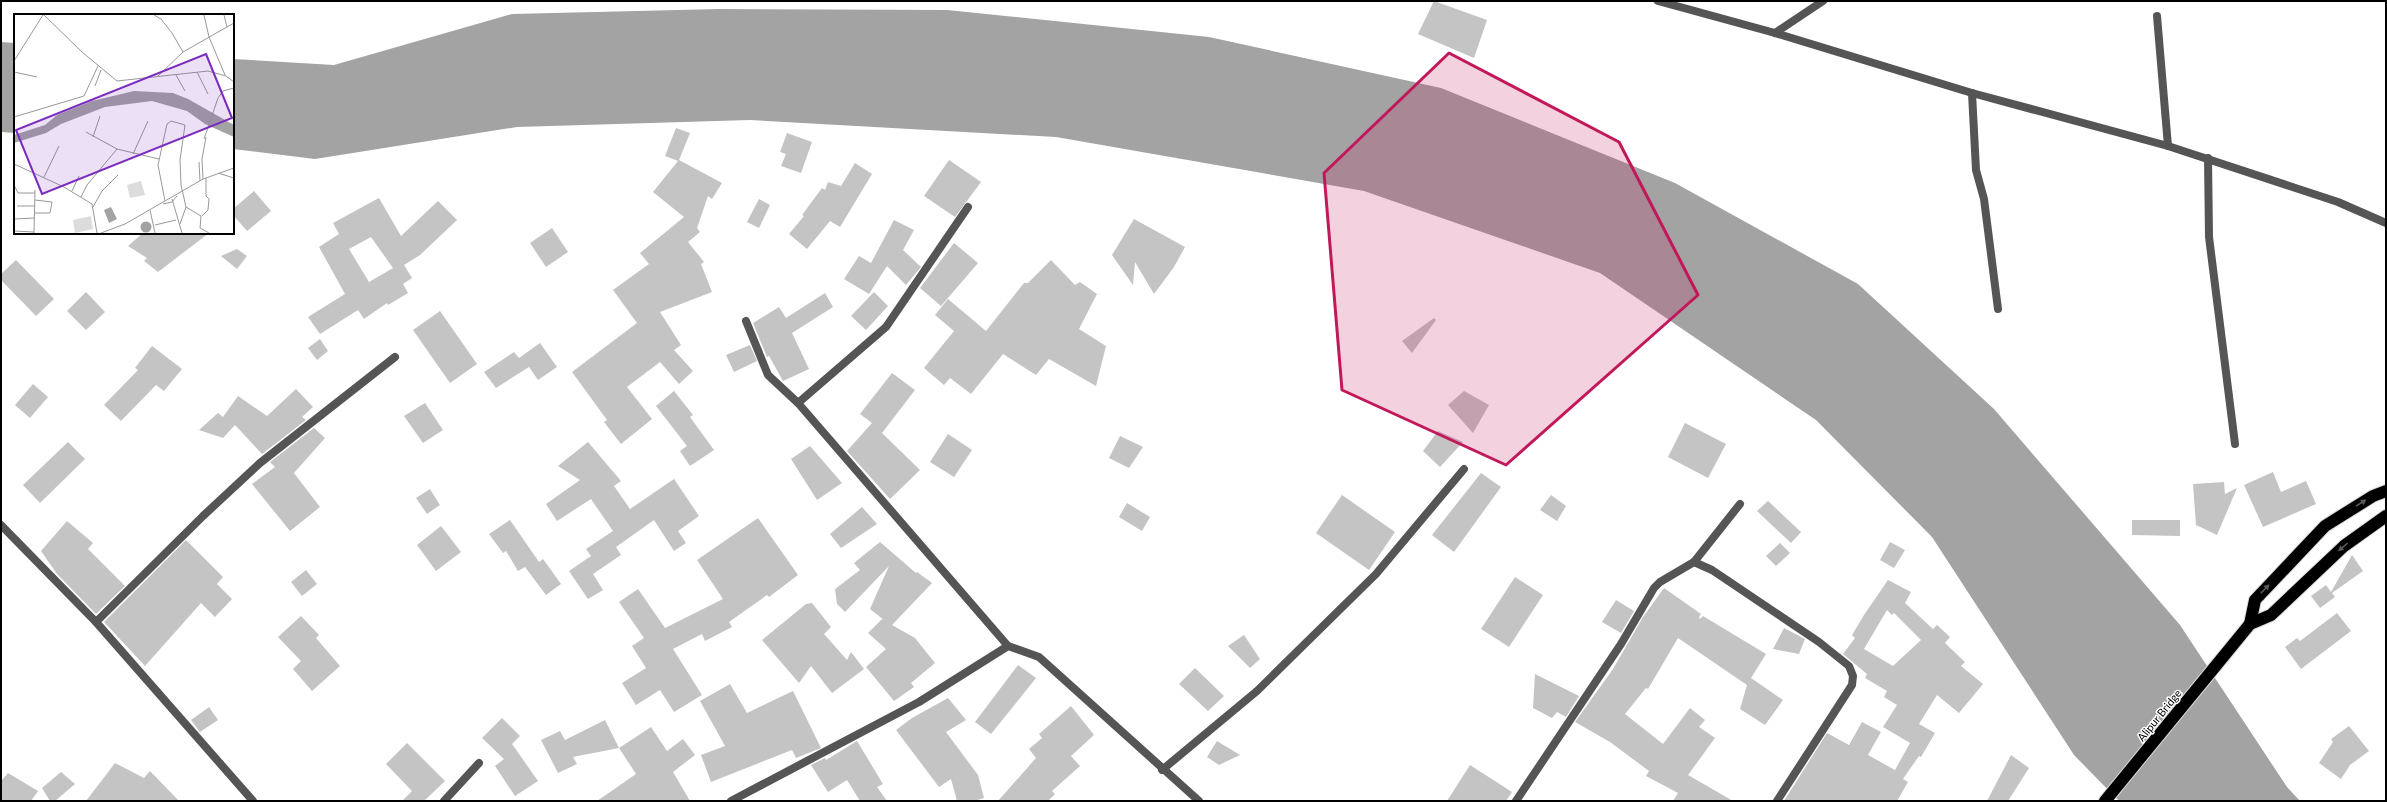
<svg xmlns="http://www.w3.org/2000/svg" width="2387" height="802" font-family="Lato,sans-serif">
  <rect width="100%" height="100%" fill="#fff"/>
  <!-- water -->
  <g fill="#a3a3a3">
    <path d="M720,9L947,10L1209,37L1441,88L1675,183L1858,284L1994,409L2180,625L2287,787L2300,801H2119L2074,755L1932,537L1816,420L1600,273L1364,191L1056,137L750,120L517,127L315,159L233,149V59L334,65L512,14Z"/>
    <path d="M1,42L15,43V133L1,132Z"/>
  </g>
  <!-- building -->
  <g fill="#c4c4c4" fill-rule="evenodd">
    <path d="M1434,1L1487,20L1474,58L1418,34Z"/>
    <path d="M676,128L690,133L679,160L722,183L712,199L708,196L697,228L700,232L688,242L704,262L701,264L712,292L660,312L681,345L674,350L693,371L679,384L660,362L627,387L652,419L621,444L604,422L607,420L572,372L637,323L613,290L649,264L640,253L684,217L653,192L678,161L665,156Z"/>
    <path d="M787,133L812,142L801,173L781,166L786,154L780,152Z"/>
    <path d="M949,160L981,182L955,217L924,196Z"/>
    <path d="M855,163L872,174L840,227L830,221L807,249L789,234L804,216L802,215L822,188L825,190L828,182L841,186Z"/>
    <path d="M254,191L271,211L247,231L233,215V209Z"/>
    <path d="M379,198L401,236L438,201L457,220L420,255L404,265L412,278L403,284L408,293L388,305L387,303L364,319L358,310L320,334L308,317L345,294L319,247L339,234L333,223ZM371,237L393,268L369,282L349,249Z"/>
    <path d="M759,199L770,205L759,228L747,222Z"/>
    <path d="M1134,219L1185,247L1174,267L1154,294L1135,262L1133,285L1112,255Z"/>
    <path d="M894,220L914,230L903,250L921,267L906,285L887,266L869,294L844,279L859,256L871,263Z"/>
    <path d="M552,228L568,252L546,267L530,243Z"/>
    <path d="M143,233H209L158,272L144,261L147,258L128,246Z"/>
    <path d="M954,243L978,263L941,306L920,288Z"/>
    <path d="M237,249L247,256L237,269L221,256Z"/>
    <path d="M16,260L54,299L36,316L1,280V274Z"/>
    <path d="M1051,260L1075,285L1080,282L1097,294L1079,329L1106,346L1096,386L1049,359L1036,375L1003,354L971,394L950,378L944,385L924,368L954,331L935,315L948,299L986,331L1024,283H1028Z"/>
    <path d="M86,292L105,312L86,330L67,311Z"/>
    <path d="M874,292L888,306L866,330L851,316Z"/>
    <path d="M825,293L833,307L792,333L809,369L783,381L769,356L767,357L753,323L779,307L786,318Z"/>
    <path d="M440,311L477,364L450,383L413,330Z"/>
    <path d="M1434,318L1436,320L1412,353L1402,341Z"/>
    <path d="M320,339L328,351L317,360L308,348Z"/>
    <path d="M540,343L557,367L538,380L529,367L496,388L484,372L514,352L519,358Z"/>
    <path d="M750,345L757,361L734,372L726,355Z"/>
    <path d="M152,346L182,369L164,391L156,385L121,421L104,405L138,370L135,368Z"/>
    <path d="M892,373L915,390L882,433L920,470L890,499L847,451L872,423L860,414Z"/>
    <path d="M33,384L48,397L30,418L15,405Z"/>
    <path d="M296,389L313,407L302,417L306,420L262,454L235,425L223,438L199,430L218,413L223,417L238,396L267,416Z"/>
    <path d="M674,391L693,415L690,417L714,450L690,466L680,451L687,446L656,406Z"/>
    <path d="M1464,391L1489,405L1473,433L1448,405Z"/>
    <path d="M425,403L443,430L423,443L404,416Z"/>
    <path d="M1685,423L1726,444L1708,478L1668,457Z"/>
    <path d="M314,428L325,438L294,473L320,507L290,531L252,484L275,467L270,462Z"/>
    <path d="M1438,431L1463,442L1440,467L1423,451Z"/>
    <path d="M948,434L972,450L954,477L930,462Z"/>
    <path d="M1120,436L1143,447L1129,468L1109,458Z"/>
    <path d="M68,442L85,459L40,503L23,485Z"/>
    <path d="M588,442L621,481L614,486L630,509L674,479L699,516L678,531L686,543L674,551L654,520L616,547L621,555L593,574L603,590L588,599L569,571L591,556L586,549L613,531L591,499L557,521L546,504L580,480L558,466Z"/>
    <path d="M810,446L842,483L817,500L791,459Z"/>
    <path d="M2273,472L2281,492L2306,481L2316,504L2263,527L2244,485Z"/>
    <path d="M1481,473L1501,487L1454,552L1432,535Z"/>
    <path d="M2224,482L2225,494L2237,488L2217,535L2196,525L2193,484Z"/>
    <path d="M430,489L440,505L427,514L416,498Z"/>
    <path d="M1342,495L1395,532L1369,570L1316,533Z"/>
    <path d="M1551,495L1566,506L1557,521L1540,510Z"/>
    <path d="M1768,501L1801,532L1791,543L1757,511Z"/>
    <path d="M1127,503L1150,517L1142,531L1119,517Z"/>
    <path d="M862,507L877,524L841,548L830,534Z"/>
    <path d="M758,518L798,575L769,597L767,595L729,622L732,627L705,641L702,634L673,649L702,695L674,712L660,690L636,705L622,683L646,668L632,646L644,638L619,602L638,589L665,628L723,599L697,560Z"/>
    <path d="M510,520L539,562L543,559L561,584L546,595L525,567L518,571L506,551L503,553L489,534Z"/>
    <path d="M2132,520H2180V536L2132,535Z"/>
    <path d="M67,521L93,543L88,549L125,586L96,614L57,574L41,551Z"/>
    <path d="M441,526L461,552L436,571L417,545Z"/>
    <path d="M186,540L223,577L217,584L232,599L215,617L201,603L145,666L104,622Z"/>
    <path d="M880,542L916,573L917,572L932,583L892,625L915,638L935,663L911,683L914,687L894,701L866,667L886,649L868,633L882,619L884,620L870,609L889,566L845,612L837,604L835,589L860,570L854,563Z"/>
    <path d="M1890,542L1905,550L1894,568L1880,560Z"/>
    <path d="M1780,543L1790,553L1776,566L1766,556Z"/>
    <path d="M2352,555L2363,571L2332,593L2335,597L2320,608L2311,596L2326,585L2331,592Z"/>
    <path d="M306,570L317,584L302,596L291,582Z"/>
    <path d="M1515,577L1543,595L1509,647L1481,629Z"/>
    <path d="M1888,580L1911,592L1905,603L1933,629L1937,625L1950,637L1945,643L1965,662L1961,666L1983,684L1959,713L1937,695L1919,724L1935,733L1921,757L1919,756L1903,779L1908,782L1897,801H1784L1827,733L1849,745L1862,722L1881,732L1868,755L1895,770L1910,743L1883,727L1897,705L1884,697L1887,691L1865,678L1867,674L1843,654L1855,638L1852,635L1864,615ZM1887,610L1892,615L1894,613L1921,640L1893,666L1864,649Z"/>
    <path d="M1664,588L1701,614L1699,617L1700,619L1703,616L1766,654L1751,678L1783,700L1765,725L1740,709L1747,685L1678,638L1648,689L1646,688L1625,714L1663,744L1690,708L1705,720L1699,727L1715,738L1688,775L1733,801H1673L1678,793L1646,776L1649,771L1610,742L1575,722L1613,669L1643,617Z"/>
    <path d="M1616,600L1634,611L1621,633L1602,622Z"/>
    <path d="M812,603L831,627L824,634L847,660L851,652L864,669L832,693L811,666L799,683L762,640L806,604Z"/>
    <path d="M2337,613L2351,631L2301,669L2285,647L2297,638L2300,641Z"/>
    <path d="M301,616L319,635L316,638L340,666L312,691L293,669L301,661L278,637Z"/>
    <path d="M1784,628L1805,639L1799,654L1773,649Z"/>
    <path d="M1244,635L1260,659L1250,668L1228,646Z"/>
    <path d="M1018,665L1036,678L991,734L975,722Z"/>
    <path d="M1195,668L1224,696L1208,711L1179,684Z"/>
    <path d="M1535,674L1579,696L1566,717L1557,712L1552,718L1533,708Z"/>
    <path d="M730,684L747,713L793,691L821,748L796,758L792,750L711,782L701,755L725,746L700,701Z"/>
    <path d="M948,698L966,720L946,732L978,775L984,798L974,801H957L951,779L939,787L896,730L912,718Z"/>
    <path d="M1071,706L1094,735L1071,756L1080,766L1052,791L1055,794L1048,801H998L1036,758L1029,749L1042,738L1039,734Z"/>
    <path d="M209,707L218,720L200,732L191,720Z"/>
    <path d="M502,718L520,736L512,744L538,781L515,796L495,766L504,759L482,738Z"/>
    <path d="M605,720L619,748L573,757L577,764L558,773L541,740L560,731L565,740Z"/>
    <path d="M2349,726L2369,751L2350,765L2341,779L2319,763L2333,742L2331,739Z"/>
    <path d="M651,727L667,751L683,739L695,755L673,772L690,801H597L636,774L619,748Z"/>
    <path d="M857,741L883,784L877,787L887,801H860L847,780L828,792L811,765L825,758L826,760Z"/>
    <path d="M1217,741L1240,755L1219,765L1207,757Z"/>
    <path d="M407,743L445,781L424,801H402L412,791L386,764Z"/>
    <path d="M2011,755L2029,768L2008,801H1987Z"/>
    <path d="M115,763L144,778L150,771L179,801H86Z"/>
    <path d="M1470,765L1512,792L1506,801H1447Z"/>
    <path d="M61,772L75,784L55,801H50L42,788Z"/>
    <path d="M8,773L38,791L31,801H1V781Z"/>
  </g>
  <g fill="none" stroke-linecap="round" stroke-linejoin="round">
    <!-- highway casing -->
    <g stroke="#dbdbdb" stroke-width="14">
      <g id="highway">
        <path d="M2250,624L2255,600L2325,526L2373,496L2386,491"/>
        <path d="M2105,801L2250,624L2271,615L2344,546L2386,516"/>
      </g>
    </g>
    <!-- street -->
    <g stroke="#555" stroke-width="8">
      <path d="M1658,1L1775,33L1972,93L2168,146L2338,202L2386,223"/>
      <path d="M2157,16L2168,146"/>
      <path d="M1775,33L1823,1"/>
      <path d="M1972,93L1976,170L1984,199L1998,309"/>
      <path d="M2208,158L2209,237L2235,444"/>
      <path d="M746,321L768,375L798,403L1008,646"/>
      <path d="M798,403L886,327L968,207"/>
      <path d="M1,525L96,622L253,801"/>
      <path d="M1694,562L1740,504"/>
      <path d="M96,622L203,516L260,463L395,357"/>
      <path d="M1162,770L1257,691L1376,574L1464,469"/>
      <path d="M444,801L479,763"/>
      <path d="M731,801L919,702L1008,646L1039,657L1199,801"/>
      <path d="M1516,801L1621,644L1654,588L1660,582L1694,562L1712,570L1819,642L1849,666L1853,676L1852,685L1777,801"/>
    </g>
    <!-- highway -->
    <use href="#highway" stroke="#000" stroke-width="12"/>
  </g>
  <!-- one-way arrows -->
  <defs><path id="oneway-solid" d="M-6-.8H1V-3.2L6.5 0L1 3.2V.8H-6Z"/></defs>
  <g fill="#595959">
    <use href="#oneway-solid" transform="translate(2361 503) rotate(-32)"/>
    <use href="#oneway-solid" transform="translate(2343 547) rotate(140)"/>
    <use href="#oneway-solid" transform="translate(2265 589) rotate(-46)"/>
  </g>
  <!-- marked area -->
  <path fill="#c2185b" fill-opacity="0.2" stroke="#c2185b" stroke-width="3" stroke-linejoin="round" d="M1449,53L1619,142L1698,295L1506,465L1342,390L1324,173Z"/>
  <g text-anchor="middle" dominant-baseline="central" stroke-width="3" stroke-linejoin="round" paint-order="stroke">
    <!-- street labels -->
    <g font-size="11" fill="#000" stroke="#fff">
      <text transform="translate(2159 715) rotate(-51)">Alipur Bridge</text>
    </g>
  </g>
  <!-- overview -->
  <g transform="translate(14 14)">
    <rect width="220" height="220" fill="#fff"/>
    <path d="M127,167L131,181L116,184L113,171ZM77,202L79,215L61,219L59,206Z" fill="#dcdcdc"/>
    <path d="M120,77L159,79L174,85L220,111V123L191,110L173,97L138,87L91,93L47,110L32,119L0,129V121L31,111L43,101L78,87ZM97,193L103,205L95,209L90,196ZM126.5 213a5.5 5.5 0 1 1 11 0a5.5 5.5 0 1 1-11 0Z" fill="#a3a3a3"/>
    <path fill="none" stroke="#999" stroke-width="1" d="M30,1L68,38L103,67L194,57L212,62L220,68M140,1L147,5L158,19L169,38M190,1L195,23L211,61M210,1L213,13M0,47L29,1M0,58L23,63M183,58L194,80M162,61L171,77M144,62L169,38L220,9M81,72L87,56M0,103L70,82L84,52M72,118L103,135M79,123L86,102M190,125L204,84L209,77L220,74M119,140L134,107M185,148L186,167M0,150L50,173L78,190L83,219M204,159L220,164M30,163L45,132M189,165L220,154M0,171L4,179H21M58,177L65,162M67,183L73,171L103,135L145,145M158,185L168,219M151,187L144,151L153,110L157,107L171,111L166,146L167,171L172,193L187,202L186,214L195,219M149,190L158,188L163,182M3,192H21M79,193L88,177L104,161M136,196L141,219M21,199H36L38,188L21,186M188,202L194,196L195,185L192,182V164M0,205L21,204M166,210L172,193M141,211L162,206M0,217L20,218M20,219L21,176M87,219L111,210L189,165L188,145L192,123"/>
    <path fill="#7b2cbf" fill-opacity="0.15" stroke="#7b2cbf" stroke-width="2" d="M192,40L218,104L28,180L2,116Z"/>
    <rect width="220" height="220" fill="none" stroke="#000" stroke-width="2"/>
  </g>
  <!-- border -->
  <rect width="2387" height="802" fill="none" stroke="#000000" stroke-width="4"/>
</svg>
